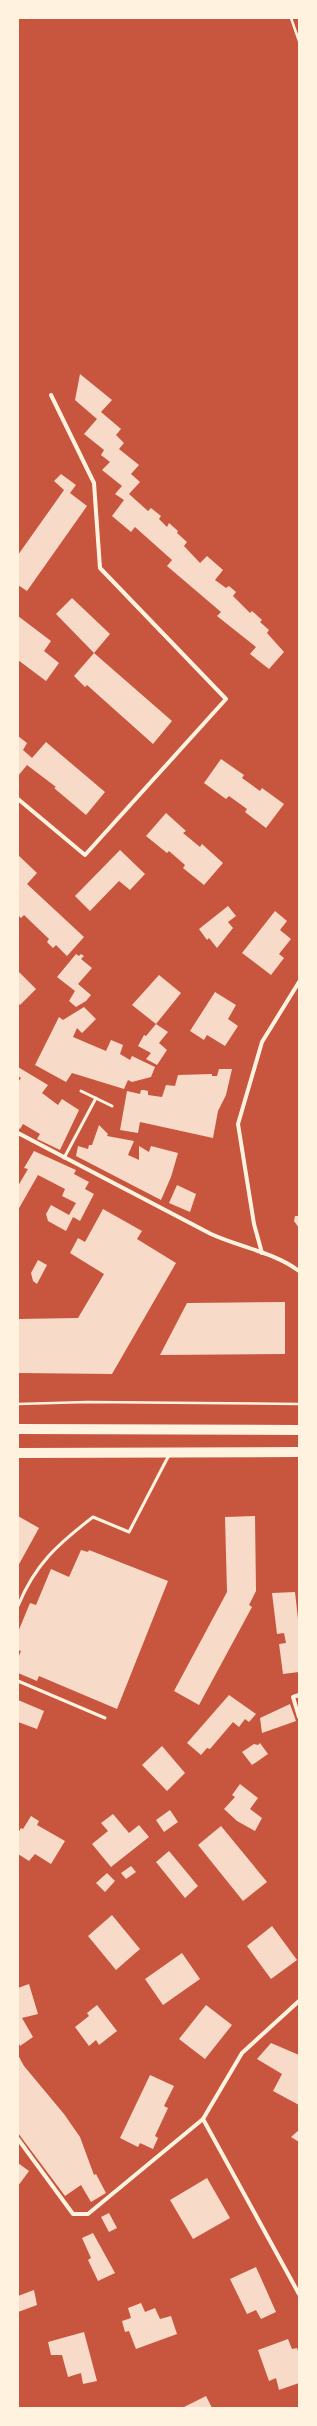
<svg xmlns="http://www.w3.org/2000/svg" width="317" height="2426" font-family="'Fira Sans',sans-serif">
  <rect width="100%" height="100%" fill="#c8553d"/>
  <!-- building -->
  <g fill="#f7dbc8">
    <path d="M80,374L112,400L101,412L121,429L116,435L124,443L119,449L139,465L131,474L140,482L129,494L148,511L151,508L161,516L159,519L167,527L169,523L178,531L177,533L187,542L184,546L200,563L207,556L223,570L215,580L226,588L229,586L236,592L233,596L250,613L252,611L262,620L260,622L269,630L267,633L284,652L269,669L250,654L256,647L217,616L221,612L167,566L172,560L135,527L131,532L112,516L124,500L115,494L122,486L102,470L110,462L101,455L104,450L84,434L97,419L75,400Z"/>
    <path d="M61,474L76,485L70,493L87,506L27,591L18,585V555L64,490L54,481Z"/>
    <path d="M72,598L110,634L94,653L56,614Z"/>
    <path d="M18,616L51,641L44,651L59,663L46,681L18,660Z"/>
    <path d="M94,653L172,721L153,744L87,685L85,687L74,676Z"/>
    <path d="M18,736L27,743L23,750L32,758L46,742L105,792L86,815L54,788L56,787L27,765L18,776Z"/>
    <path d="M221,759L244,775L242,778L260,791L262,788L284,804L266,828L245,812L247,809L229,796L226,799L204,783Z"/>
    <path d="M166,813L186,831L183,833L200,847L202,844L223,863L204,885L183,868L185,865L169,851L167,853L146,836Z"/>
    <path d="M120,850L145,874L130,890L119,881L90,911L75,896Z"/>
    <path d="M18,855L37,873L27,884L84,937L67,956L56,945L53,948L47,942L49,939L24,915L21,918L18,915Z"/>
    <path d="M228,906L236,916L228,922L233,928L217,948L209,938L207,940L199,929Z"/>
    <path d="M275,911L287,921L280,930L291,939L279,954L284,958L271,975L242,953Z"/>
    <path d="M76,954L79,956L81,954L84,956L81,959L92,968L78,984L91,995L86,1001L76,1007L69,1001L75,991L57,977Z"/>
    <path d="M18,971L36,989L20,1005L18,1003Z"/>
    <path d="M159,975L181,993L156,1024L132,1005Z"/>
    <path d="M215,992L236,1005L228,1019L238,1026L225,1046L207,1035L204,1040L190,1031Z"/>
    <path d="M84,1007L96,1019L82,1033L77,1028L73,1037L106,1051L111,1040L123,1045L120,1054L130,1060L132,1056L155,1067L151,1077L132,1082L128,1080L124,1089L72,1073L66,1082L35,1065L59,1017L63,1020Z"/>
    <path d="M156,1024L168,1032L159,1043L167,1050L157,1065L146,1059L151,1053L138,1046L144,1035L146,1036Z"/>
    <path d="M18,1067L48,1085L42,1093L58,1105L62,1099L79,1110L60,1150L37,1139L40,1134L23,1124L20,1129L18,1128V1082L21,1078L18,1076Z"/>
    <path d="M219,1069H232L226,1095L218,1111L213,1138L140,1122L138,1133L120,1130L127,1091L140,1094L141,1090H144L148,1091V1095L162,1097L166,1085L175,1086L178,1075L212,1074V1076H217Z"/>
    <path d="M99,1125L108,1134L107,1136L134,1141L128,1155L139,1160V1146L149,1152L151,1146L178,1153L171,1177L161,1200L76,1156L78,1146L88,1149L89,1145H92Z"/>
    <path d="M34,1151L76,1170L74,1174L89,1182L85,1189L94,1194L80,1221L73,1217L66,1231L48,1221L46,1214L51,1205L69,1215L76,1203L62,1196L65,1189L38,1175L18,1210V1186L28,1169L24,1168Z"/>
    <path d="M177,1185L196,1194L190,1212L169,1203Z"/>
    <path d="M103,1209L142,1231L137,1239L176,1263L112,1374L18,1373V1319L78,1318L104,1274L70,1253L78,1238L85,1242Z"/>
    <path d="M295,1216H299V1228L294,1221Z"/>
    <path d="M38,1260L47,1265L37,1284L33,1281L31,1273Z"/>
    <path d="M285,1302V1354L160,1355L187,1303Z"/>
    <path d="M18,1516L39,1528L18,1566Z"/>
    <path d="M255,1516L256,1591L249,1605L252,1607L199,1705L174,1691L227,1592L225,1517Z"/>
    <path d="M81,1550L88,1552L89,1550L168,1581L117,1709L39,1676L37,1681L18,1673V1658L21,1651L18,1650V1632L30,1603L36,1605L51,1569L69,1577Z"/>
    <path d="M295,1592L299,1628V1672L283,1674L279,1644L286,1643L284,1633L277,1634L272,1593Z"/>
    <path d="M229,1695L256,1714L249,1722L245,1719L239,1727L233,1722L210,1749L207,1748L201,1755L187,1743Z"/>
    <path d="M18,1700L44,1711L37,1729L18,1722Z"/>
    <path d="M290,1704L296,1721L262,1733L260,1718Z"/>
    <path d="M260,1743L268,1754L252,1765L242,1752L254,1744L258,1745Z"/>
    <path d="M162,1746L185,1773L167,1791L142,1765Z"/>
    <path d="M240,1784L258,1798L250,1809L262,1818L255,1831L237,1821L224,1809L235,1797L232,1795Z"/>
    <path d="M170,1810L178,1822L164,1832L156,1820Z"/>
    <path d="M113,1814L129,1833L139,1825L149,1837L111,1867L92,1844L108,1831L101,1823Z"/>
    <path d="M31,1816L39,1821L37,1825L65,1841L51,1864L35,1854L29,1861L18,1854V1833L21,1828L23,1829Z"/>
    <path d="M221,1826L267,1882L243,1901L198,1845Z"/>
    <path d="M169,1851L198,1886L185,1898L156,1862Z"/>
    <path d="M131,1866L136,1872L126,1879L121,1873Z"/>
    <path d="M107,1873L115,1881L105,1892L96,1883Z"/>
    <path d="M112,1915L140,1949L116,1970L88,1936Z"/>
    <path d="M272,1926L297,1960L271,1979L247,1946Z"/>
    <path d="M182,1953L200,1979L163,2005L145,1979Z"/>
    <path d="M29,1984L38,2014L22,2018L33,2037L20,2046L18,2042V1988Z"/>
    <path d="M97,2005L117,2031L99,2045L96,2040L89,2046L75,2027L89,2016L87,2013Z"/>
    <path d="M206,2005L232,2025L205,2059L179,2039Z"/>
    <path d="M271,2043L299,2055V2105L273,2091L282,2074L257,2059Z"/>
    <path d="M18,2055L24,2066L64,2114L80,2137L94,2175L96,2174L106,2193L91,2202L81,2185L65,2196L18,2133Z"/>
    <path d="M150,2075L174,2086L164,2106L168,2108L155,2136L158,2138L153,2149L140,2143L138,2147L120,2138Z"/>
    <path d="M299,2130V2142L291,2137Z"/>
    <path d="M18,2163L29,2171L18,2186Z"/>
    <path d="M207,2178L230,2218L193,2239L170,2200Z"/>
    <path d="M109,2213L117,2228L109,2232L101,2217Z"/>
    <path d="M93,2233L115,2273L98,2281L88,2260L91,2258L82,2238Z"/>
    <path d="M256,2267L276,2312L261,2319L256,2310L247,2314L230,2279Z"/>
    <path d="M34,2290L37,2305L18,2312V2296Z"/>
    <path d="M141,2303L145,2312L155,2308L160,2319L171,2316L177,2334L136,2349L129,2331L125,2332L122,2321L131,2318L128,2308Z"/>
    <path d="M84,2332L97,2381L83,2384L81,2373L68,2377L62,2355H51L48,2342Z"/>
    <path d="M288,2339L292,2349L297,2348L299,2354V2383L279,2390L276,2378L269,2381L258,2350Z"/>
    <path d="M206,2396L212,2408H182Z"/>
  </g>
  <g fill="none" stroke-linecap="round" stroke-linejoin="round">
    <!-- path -->
    <g stroke="#fff3e0" stroke-width="2.5">
      <path d="M291,18L299,41"/>
      <path d="M18,1404L88,1402L299,1404"/>
    </g>
    <!-- service -->
    <g stroke="#fff3e0" stroke-width="3">
      <path d="M81,1091L112,1106"/>
      <path d="M64,1158L96,1098"/>
      <path d="M18,1606C35,1564 58,1544 93,1517L129,1532L169,1455"/>
      <path d="M18,1681L105,1718"/>
    </g>
    <!-- minor -->
    <g stroke="#fff3e0" stroke-width="4">
      <path d="M18,799L85,855L226,699L100,568L94,483L51,395"/>
      <path d="M18,1133L211,1234C239,1247 274,1252 299,1271"/>
      <path d="M262,1253L254,1224L238,1124L262,1042L299,982"/>
      <path d="M299,1695L293,1697L299,1717"/>
      <path d="M203,2119L299,2294"/>
      <path d="M18,2139L73,2214H88L203,2119L242,2053L299,2001"/>
    </g>
    <!-- primary -->
    <g stroke="#fff3e0" stroke-width="10">
      <path d="M18,1429L299,1430"/>
      <path d="M18,1453L299,1452"/>
    </g>
  </g>
  <!-- border -->
  <rect width="317" height="2426" fill="none" stroke="#fff3e0" stroke-width="38"/>
</svg>
